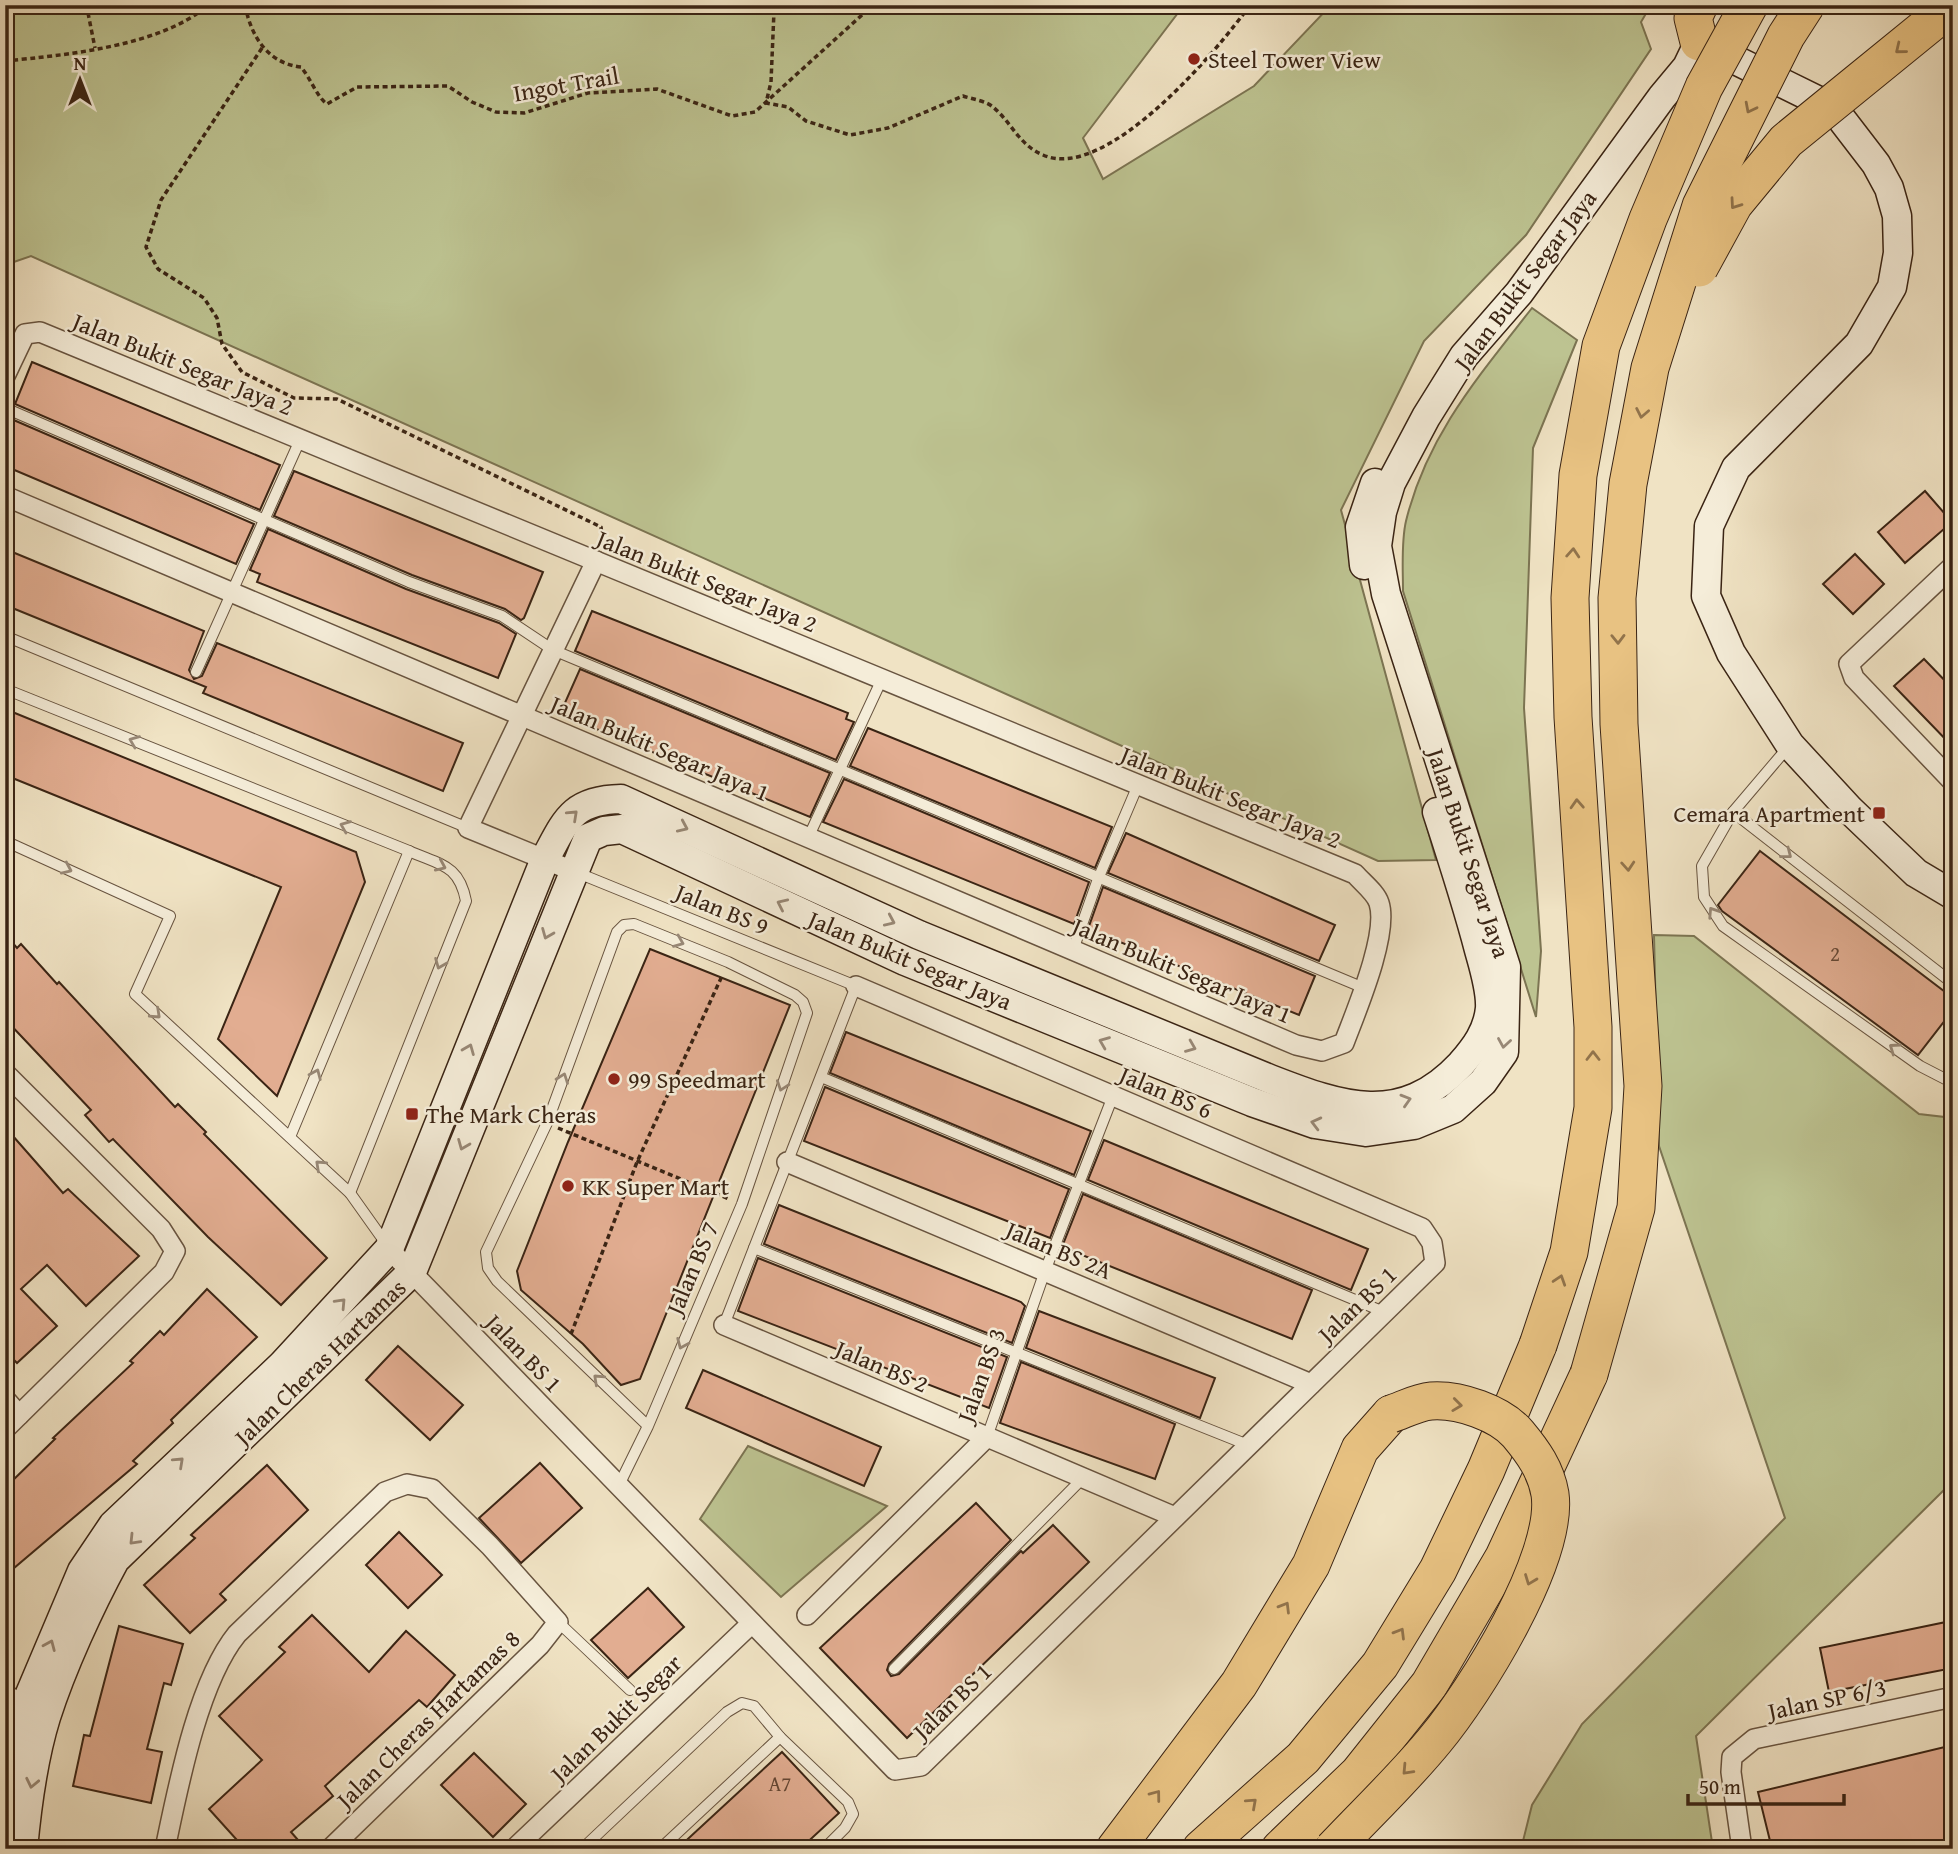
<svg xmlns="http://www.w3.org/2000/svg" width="1958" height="1854" font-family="'Gentium Book Plus',serif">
  <rect width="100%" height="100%" fill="#f0e3c4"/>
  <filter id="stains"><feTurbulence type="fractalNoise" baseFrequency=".00286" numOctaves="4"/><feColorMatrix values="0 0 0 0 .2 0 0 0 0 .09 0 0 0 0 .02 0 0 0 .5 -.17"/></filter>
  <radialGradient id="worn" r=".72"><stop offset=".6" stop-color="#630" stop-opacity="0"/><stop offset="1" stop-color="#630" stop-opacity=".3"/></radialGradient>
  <!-- green -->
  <g fill="#bdc391" stroke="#7c7452" stroke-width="2">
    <path d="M5,5H1184L1083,138L1103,179L1254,86L1331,5H1651L1641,22L1651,49L1526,235L1424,341L1341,510L1436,860L1378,861L31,256L5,265Z"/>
    <path d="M1532,308L1577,340L1533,448L1524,708L1541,951L1536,1017L1403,591C1403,569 1401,542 1406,521C1427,435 1479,376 1532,308Z"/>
    <path d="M1654,935L1694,936L1919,1114L1953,1118V1481L1696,1736L1712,1842L1694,1849H1521L1532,1805L1582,1724L1785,1518L1659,1146Z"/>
    <path d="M748,1446L887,1506L781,1597L700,1519Z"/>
  </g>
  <!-- building -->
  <g fill="#e2ad91" stroke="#3a2414" stroke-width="2">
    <path d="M32,362L280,465L260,510L15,404Z"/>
    <path d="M9,418L254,524L236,564L5,466V427Z"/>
    <path d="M294,471L543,572L524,618L521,620L505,609L412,575L274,516Z"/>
    <path d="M1925,491L1952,522L1905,563L1878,532Z"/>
    <path d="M268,529L406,589L499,623L516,634L498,678L257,582L260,574L250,570Z"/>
    <path d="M5,549L204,631L189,670L194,679L202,676L217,643L463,743L443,791L203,693L206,687L5,605Z"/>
    <path d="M1855,554L1884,584L1853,614L1823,584Z"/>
    <path d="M592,611L848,713L846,719L854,722L836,760L575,651Z"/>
    <path d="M1924,659L1953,689V747L1894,686Z"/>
    <path d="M580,669L830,773L810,817L560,714Z"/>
    <path d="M5,709L356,852L365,882L277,1096L218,1039L281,887L5,775Z"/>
    <path d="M868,728L1112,827L1095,868L850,766Z"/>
    <path d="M844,779L1089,882L1074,924L823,822Z"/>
    <path d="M1126,833L1335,925L1319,961L1108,873Z"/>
    <path d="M1760,851L1953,998V1010L1918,1055L1722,911L1718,905Z"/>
    <path d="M1103,887L1315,976L1299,1015L1088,929Z"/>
    <path d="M5,934L17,948L21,944L57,984L59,982L175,1107L178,1104L206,1132L204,1134L327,1258L281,1305L208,1237L113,1139L109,1142L85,1115L91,1110L5,1019Z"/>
    <path d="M650,949L790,1005L640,1379L621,1385L583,1344L521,1290L517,1271L568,1142Z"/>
    <path d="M846,1032L1091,1131L1074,1175L830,1073Z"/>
    <path d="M825,1087L1069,1189L1050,1238L804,1141Z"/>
    <path d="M5,1127L63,1193L68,1189L139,1256L86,1306L47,1265L21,1289L57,1326L17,1363L5,1351Z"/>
    <path d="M1104,1140L1368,1249L1351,1290L1088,1180Z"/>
    <path d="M1083,1194L1312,1290L1292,1339L1062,1247Z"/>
    <path d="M779,1205L1021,1302L1025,1306L1012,1343L764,1244Z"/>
    <path d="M758,1258L1007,1357L989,1408L738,1311Z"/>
    <path d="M207,1289L257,1337L171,1420L173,1423L133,1461L137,1464L14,1568L5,1558V1488L55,1439L53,1438L133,1363L130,1361L160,1331L164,1335Z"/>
    <path d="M1039,1311L1215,1378L1200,1418L1026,1348Z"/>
    <path d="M398,1346L463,1405L430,1440L366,1380Z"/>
    <path d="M1021,1362L1175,1424L1155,1479L1000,1423Z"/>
    <path d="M703,1370L881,1447L864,1486L686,1408Z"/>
    <path d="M540,1463L582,1508L521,1563L479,1518Z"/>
    <path d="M267,1465L308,1510L220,1594L226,1600L190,1633L144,1585L195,1538L191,1535Z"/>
    <path d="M976,1503L1011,1540L889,1664L887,1670L891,1676L899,1674L1021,1551L1023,1553L1053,1525L1089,1562L907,1738L820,1648Z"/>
    <path d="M399,1532L442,1575L408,1608L366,1565Z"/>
    <path d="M648,1588L684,1627L628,1678L591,1640Z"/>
    <path d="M312,1615L369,1672L406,1631L455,1675L427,1707L419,1700L325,1786L333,1796L291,1832L298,1840L288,1849H245L209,1809L262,1760L219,1716L285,1652L279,1647Z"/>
    <path d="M1946,1622L1953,1668L1829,1692L1820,1648Z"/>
    <path d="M119,1626L183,1644L171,1685L164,1683L147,1749L162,1752L151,1803L73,1786L84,1735L90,1736Z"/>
    <path d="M1953,1745V1849H1772L1758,1792Z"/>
    <path d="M782,1752L839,1813L800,1849H677Z"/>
    <path d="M474,1753L526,1804L493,1837L441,1785Z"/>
  </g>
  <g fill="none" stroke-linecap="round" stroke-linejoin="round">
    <!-- lane casing -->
    <g stroke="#685440" stroke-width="12">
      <g id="lane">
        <path d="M5,408L409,582L502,616L553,650L1364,988"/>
        <path d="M5,636L468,828"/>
        <path d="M196,672L300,440"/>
        <path d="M5,689L409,851"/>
        <path d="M1789,746L1733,812L1702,866L1704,897L1723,926L1920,1066L1953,1083"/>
        <path d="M1733,812L1946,978L1953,980"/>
        <path d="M808,838L882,679"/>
        <path d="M5,841L170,916L135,994L350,1193L387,1245"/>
        <path d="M578,873L856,986L724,1325"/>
        <path d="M1073,950L1098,879L1138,785"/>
        <path d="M821,1077L1384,1312"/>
        <path d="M290,1137L409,851C440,865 459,864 466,901L350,1193"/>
        <path d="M754,1248L1248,1445"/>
        <path d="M987,1437L1045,1271L1113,1096"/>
        <path d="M619,1485L648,1426L742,1204L807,1013L803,1002L795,995L728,962L634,924L624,925L617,932L547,1123L486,1252L488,1268L497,1281L648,1426"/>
        <path d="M558,1622L630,1690"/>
        <path d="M894,1669L1083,1478"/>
        <path d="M527,1836L541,1849"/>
        <path d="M582,1849L727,1712L742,1703L754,1706L780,1737L848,1802L853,1814L845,1828L824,1849"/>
        <path d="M660,1849L780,1737"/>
      </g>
    </g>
    <!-- street casing -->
    <g stroke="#685440" stroke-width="22">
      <g id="street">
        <path d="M5,376L25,334L40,332L1355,874C1363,883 1376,893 1379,903C1389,934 1356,1011 1344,1043L1322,1051L1296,1045L5,496"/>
        <path d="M1953,566L1849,664L1854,678L1953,782"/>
        <path d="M573,871L468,828L596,561"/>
        <path d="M5,1073L161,1229L175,1251L164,1272L5,1429"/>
        <path d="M787,1162L1311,1384"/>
        <path d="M389,1249L895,1770L921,1766L1435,1263L1432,1243L1422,1228L856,986"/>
        <path d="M724,1325L1175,1517"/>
        <path d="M5,1399L19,1415"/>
        <path d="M807,1615L987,1437"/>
        <path d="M5,1694L33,1712"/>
        <path d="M165,1849C178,1787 198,1682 237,1634L385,1492L407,1484L432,1489L490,1546L558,1622L540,1645L330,1849"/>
        <path d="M514,1849L752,1623"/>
        <path d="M1742,1849L1731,1772L1732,1757L1754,1739L1953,1697"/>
      </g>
    </g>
    <!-- secondary casing -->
    <g stroke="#3a2414" stroke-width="31">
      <g id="secondary">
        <path d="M1705,45L1833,108L1876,164L1889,188L1897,216L1898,253L1892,287L1859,344L1736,468L1709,526L1706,596L1731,653L1790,745L1850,810L1916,873L1953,895"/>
        <path d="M1364,565L1360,527L1375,483"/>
        <path d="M5,1807L24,1708L82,1571L113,1525L282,1365L389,1249L545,859C566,820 572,800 621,799L919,935L1270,1079C1342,1107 1401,1128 1461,1064C1475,1048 1488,1031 1490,1008C1491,990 1484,968 1479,950C1467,904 1452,858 1437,812"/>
        <path d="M23,1849C27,1805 33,1759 46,1717C62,1667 90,1606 115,1560L412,1272L588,838L604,831L622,829L905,961L1252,1102L1315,1124L1366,1132L1414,1125L1453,1109L1483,1082L1504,1052L1506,967L1386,594L1377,546L1382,512L1391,483L1426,417L1464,356L1519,293L1662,97L1687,67L1699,42"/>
      </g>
    </g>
    <!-- highway casing -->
    <g stroke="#3a2414" stroke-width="39">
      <g id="highway">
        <path d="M1699,5L1693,18L1699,42"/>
        <path d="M1115,1849L1239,1684L1311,1565L1360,1449L1391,1414"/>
        <path d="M1201,1849L1303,1758L1380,1665L1438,1570L1486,1470L1538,1345"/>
        <path d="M1280,1849L1359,1773L1429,1685L1504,1557L1589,1374"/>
      </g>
    </g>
    <!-- path -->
    <g stroke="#3a2414" stroke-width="3.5" stroke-dasharray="5 3.5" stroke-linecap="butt">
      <path d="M65,5C81,18 92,12 110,5"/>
      <path d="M245,5C251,36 267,63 301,67C311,79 317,97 327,104L357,87L448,86L472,102L496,112L524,113L588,93L657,89L732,116L755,112L873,5"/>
      <path d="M756,5L774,11L771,82L766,103L788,107L806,121L850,135L888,128L963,96C972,99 986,101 993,107C1012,123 1019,145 1043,155C1106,183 1218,50 1250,5"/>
      <path d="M88,13L95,48"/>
      <path d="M262,48L161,200L146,247L158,269L204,298L217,318L222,344L242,372L294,398L337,399L601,527L603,543"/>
      <path d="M5,61C66,55 162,46 208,5"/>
      <path d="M558,1128L729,1199"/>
      <path d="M571,1334L637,1162L722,976"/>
    </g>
    <!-- lane -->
    <use href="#lane" stroke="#f5edd9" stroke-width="10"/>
    <!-- street -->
    <use href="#street" stroke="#f5edd9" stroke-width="19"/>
    <!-- secondary -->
    <use href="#secondary" stroke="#f5edd9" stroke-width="28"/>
    <!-- highway -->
    <use href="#highway" stroke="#e8c282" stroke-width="37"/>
    <!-- highway-bridge casing -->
    <g stroke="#3a2414" stroke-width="39" stroke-linecap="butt">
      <g id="highway-bridge">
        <path d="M1699,268L1734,204L1786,141L1953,5"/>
        <path d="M1538,1345L1569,1252L1593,1108V1027L1573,717L1570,598L1578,475L1601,346L1648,219L1704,87L1749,5"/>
        <path d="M1589,1374L1636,1208L1643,1086L1619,724L1617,598L1628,484L1650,368L1701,206L1786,36L1806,5"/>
        <path d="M1333,1849C1367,1813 1404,1778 1435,1740C1475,1692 1559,1558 1550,1494C1546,1470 1533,1452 1518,1434C1500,1413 1459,1399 1431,1401C1418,1402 1403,1410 1391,1414"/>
      </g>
    </g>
    <!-- highway-bridge -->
    <use href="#highway-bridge" stroke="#e8c282" stroke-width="37"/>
  </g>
  <!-- one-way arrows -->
  <defs><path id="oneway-chevron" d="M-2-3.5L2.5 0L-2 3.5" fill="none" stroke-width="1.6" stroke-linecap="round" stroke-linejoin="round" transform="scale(1.75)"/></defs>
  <g stroke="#91734b">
    <use href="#oneway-chevron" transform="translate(1900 49) rotate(141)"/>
    <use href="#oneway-chevron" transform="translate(1750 108) rotate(117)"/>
    <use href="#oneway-chevron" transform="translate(1735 204) rotate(125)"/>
    <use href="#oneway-chevron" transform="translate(1642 413) rotate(101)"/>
    <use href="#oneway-chevron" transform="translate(1573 553) rotate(-86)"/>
    <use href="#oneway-chevron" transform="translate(1618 639) rotate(89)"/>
    <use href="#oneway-chevron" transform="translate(1577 804) rotate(-93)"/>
    <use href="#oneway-chevron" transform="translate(1628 866) rotate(86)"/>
    <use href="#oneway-chevron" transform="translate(1593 1056) rotate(-90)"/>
    <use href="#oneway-chevron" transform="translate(1560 1280) rotate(-72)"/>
    <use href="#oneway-chevron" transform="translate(1457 1405) rotate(7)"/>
    <use href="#oneway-chevron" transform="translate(1530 1580) rotate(111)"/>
    <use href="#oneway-chevron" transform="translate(1285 1607) rotate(-59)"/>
    <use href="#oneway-chevron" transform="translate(1400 1633) rotate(-59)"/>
    <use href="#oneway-chevron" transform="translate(1407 1770) rotate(133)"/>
    <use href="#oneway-chevron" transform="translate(1156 1795) rotate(-53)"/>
    <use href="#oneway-chevron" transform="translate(1252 1803) rotate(-42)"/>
  </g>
  <g stroke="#988876">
    <use href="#oneway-chevron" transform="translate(134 741) rotate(-158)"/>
    <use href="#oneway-chevron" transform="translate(573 815) rotate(-43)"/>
    <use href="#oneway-chevron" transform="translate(345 826) rotate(-158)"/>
    <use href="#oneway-chevron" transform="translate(683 827) rotate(24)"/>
    <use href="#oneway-chevron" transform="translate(1787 854) rotate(38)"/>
    <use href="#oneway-chevron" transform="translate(441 866) rotate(24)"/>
    <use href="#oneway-chevron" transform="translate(67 869) rotate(24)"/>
    <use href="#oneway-chevron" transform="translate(782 904) rotate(-155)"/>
    <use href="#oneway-chevron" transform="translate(1713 912) rotate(-123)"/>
    <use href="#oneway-chevron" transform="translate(890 921) rotate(24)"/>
    <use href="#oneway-chevron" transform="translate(547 934) rotate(112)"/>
    <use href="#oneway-chevron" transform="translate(679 942) rotate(22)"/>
    <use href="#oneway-chevron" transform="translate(440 964) rotate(112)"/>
    <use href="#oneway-chevron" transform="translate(156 1014) rotate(43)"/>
    <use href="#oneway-chevron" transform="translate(1104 1042) rotate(-158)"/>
    <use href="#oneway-chevron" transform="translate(1504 1043) rotate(99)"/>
    <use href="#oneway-chevron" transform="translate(1191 1047) rotate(22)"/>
    <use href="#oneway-chevron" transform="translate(1894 1048) rotate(-145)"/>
    <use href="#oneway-chevron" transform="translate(469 1049) rotate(-68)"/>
    <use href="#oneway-chevron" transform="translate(316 1074) rotate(-67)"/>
    <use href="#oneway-chevron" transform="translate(563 1078) rotate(-70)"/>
    <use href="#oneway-chevron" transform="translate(782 1086) rotate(109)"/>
    <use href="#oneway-chevron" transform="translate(1406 1100) rotate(-17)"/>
    <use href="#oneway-chevron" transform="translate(1316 1123) rotate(-166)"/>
    <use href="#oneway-chevron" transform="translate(463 1145) rotate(112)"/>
    <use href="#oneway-chevron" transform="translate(320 1165) rotate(-137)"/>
    <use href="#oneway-chevron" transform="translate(341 1303) rotate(-47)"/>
    <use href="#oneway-chevron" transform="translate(682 1344) rotate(113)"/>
    <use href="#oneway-chevron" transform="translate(598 1379) rotate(-137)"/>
    <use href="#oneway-chevron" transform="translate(179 1462) rotate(-43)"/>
    <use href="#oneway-chevron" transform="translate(134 1540) rotate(134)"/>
    <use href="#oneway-chevron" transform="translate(50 1645) rotate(-67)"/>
    <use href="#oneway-chevron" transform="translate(32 1783) rotate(102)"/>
  </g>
  <!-- markers -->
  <g fill="#8f2418" stroke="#f5edd9" stroke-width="2.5">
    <circle cx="1194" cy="59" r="7"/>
    <rect x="1872" y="806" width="14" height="14" rx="3.5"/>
    <circle cx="614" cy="1079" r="7"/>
    <rect x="405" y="1107" width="14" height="14" rx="3.5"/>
    <circle cx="568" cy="1186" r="7"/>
  </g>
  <g text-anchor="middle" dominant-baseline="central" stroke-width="5" stroke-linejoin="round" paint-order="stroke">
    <!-- number labels -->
    <g font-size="21" fill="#644633">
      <text x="1835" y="953">2</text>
      <text x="780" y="1783">A7</text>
    </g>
    <!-- poi labels -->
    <g font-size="24" fill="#3a2414" stroke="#f5edd9" text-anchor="start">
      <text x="1208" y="59">Steel Tower View</text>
      <text x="1865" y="813" text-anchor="end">Cemara Apartment</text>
      <text x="628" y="1079">99 Speedmart</text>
      <text x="426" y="1114">The Mark Cheras</text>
      <text x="582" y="1186">KK Super Mart</text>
    </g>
    <!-- street labels -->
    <g font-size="24" fill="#3a2414" stroke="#f5edd9">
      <text transform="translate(566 84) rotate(-10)">Ingot Trail</text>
      <text transform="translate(1525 280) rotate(-53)">Jalan Bukit Segar Jaya</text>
      <text transform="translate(183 364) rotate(22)">Jalan Bukit Segar Jaya 2</text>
      <text transform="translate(707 581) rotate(22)">Jalan Bukit Segar Jaya 2</text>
      <text transform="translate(660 748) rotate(23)">Jalan Bukit Segar Jaya 1</text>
      <text transform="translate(1231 797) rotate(22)">Jalan Bukit Segar Jaya 2</text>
      <text transform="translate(1469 853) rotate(72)">Jalan Bukit Segar Jaya</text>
      <text transform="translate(722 909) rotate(22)">Jalan BS 9</text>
      <text transform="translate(910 960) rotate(23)">Jalan Bukit Segar Jaya</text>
      <text transform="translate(1182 970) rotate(23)">Jalan Bukit Segar Jaya 1</text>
      <text transform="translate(1166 1092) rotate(23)">Jalan BS 6</text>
      <text transform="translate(1059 1250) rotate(23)">Jalan BS 2A</text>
      <text transform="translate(692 1268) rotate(-67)">Jalan BS 7</text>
      <text transform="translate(1357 1304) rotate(-44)">Jalan BS 1</text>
      <text transform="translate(524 1353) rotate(46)">Jalan BS 1</text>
      <text transform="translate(320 1362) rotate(-44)">Jalan Cheras Hartamas</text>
      <text transform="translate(882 1366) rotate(23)">Jalan BS 2</text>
      <text transform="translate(981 1375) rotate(-70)">Jalan BS 3</text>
      <text transform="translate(1827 1699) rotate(-12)">Jalan SP 6/3</text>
      <text transform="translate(952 1701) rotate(-44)">Jalan BS 1</text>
      <text transform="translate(616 1718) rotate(-44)">Jalan Bukit Segar</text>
      <text transform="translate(428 1719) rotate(-44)">Jalan Cheras Hartamas 8</text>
    </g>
  </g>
  <!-- margin -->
  <rect width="1958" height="1854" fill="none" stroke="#f0e3c4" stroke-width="28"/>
  <rect x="7" y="7" width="1944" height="1840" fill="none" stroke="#3a2414" stroke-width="3.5"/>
  <rect x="14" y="14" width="1930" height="1826" fill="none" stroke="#3a2414" stroke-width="2"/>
  <!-- north arrow -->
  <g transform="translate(80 80)" stroke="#f5edd9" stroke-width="5" paint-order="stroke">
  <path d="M0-5L12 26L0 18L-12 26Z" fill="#3a2414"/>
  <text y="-10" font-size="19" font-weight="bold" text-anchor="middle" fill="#3a2414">N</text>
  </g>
  <!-- scale -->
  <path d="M1688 1794v10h156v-10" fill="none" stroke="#3a2414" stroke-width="3.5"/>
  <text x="1699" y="1794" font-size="21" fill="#3a2414" stroke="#f5edd9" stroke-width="5" paint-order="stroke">50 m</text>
  <rect width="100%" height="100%" filter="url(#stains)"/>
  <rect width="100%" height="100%" fill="url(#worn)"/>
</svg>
